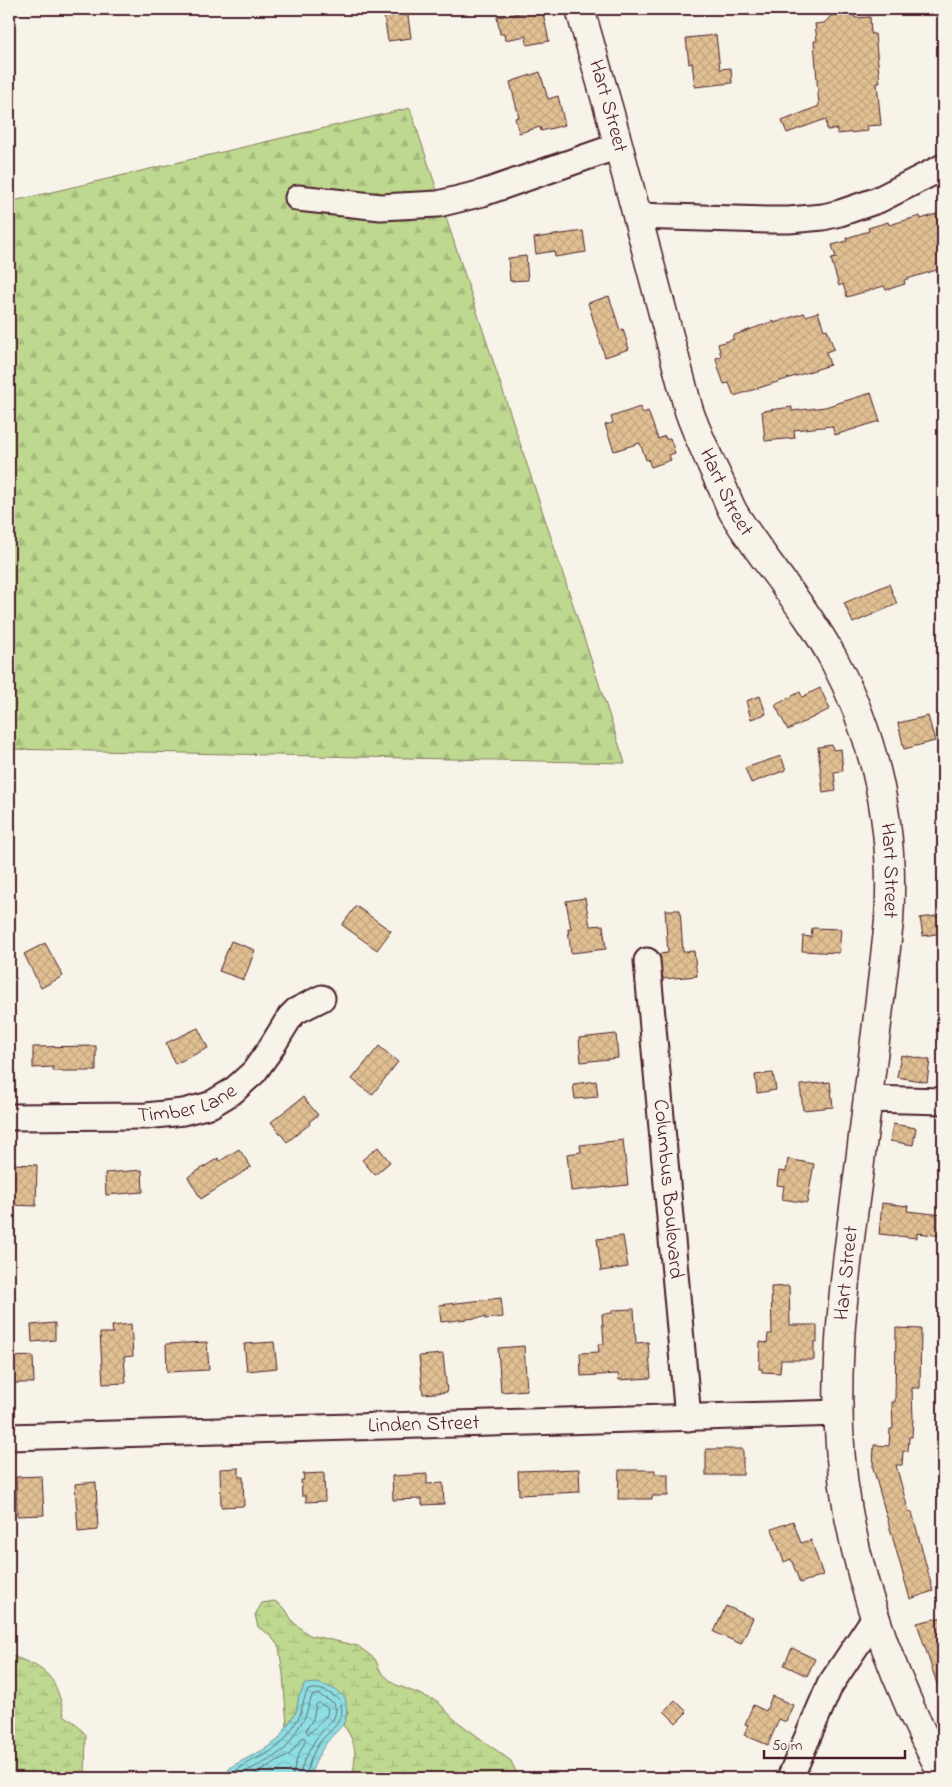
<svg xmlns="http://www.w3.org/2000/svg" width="952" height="1787" font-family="'Indie Flower',sans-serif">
  <defs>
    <pattern id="forest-firs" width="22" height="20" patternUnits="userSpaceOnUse" patternTransform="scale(1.25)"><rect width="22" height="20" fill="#bed88f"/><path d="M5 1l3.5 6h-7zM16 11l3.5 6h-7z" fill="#a5b97c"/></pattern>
    <pattern id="wetland-marsh" width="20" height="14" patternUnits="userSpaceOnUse" patternTransform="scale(1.25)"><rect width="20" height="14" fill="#bed88f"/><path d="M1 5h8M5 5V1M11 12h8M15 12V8" fill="none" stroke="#a5b97c"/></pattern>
    <pattern id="water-waves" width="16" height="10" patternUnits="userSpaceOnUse" patternTransform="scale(1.25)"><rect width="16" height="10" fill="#8ddfe3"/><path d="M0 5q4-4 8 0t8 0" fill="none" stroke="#7bbfc3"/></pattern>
    <pattern id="building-cross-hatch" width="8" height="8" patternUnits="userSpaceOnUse" patternTransform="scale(1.25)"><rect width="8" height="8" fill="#e1c093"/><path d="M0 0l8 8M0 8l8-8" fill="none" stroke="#c3a57f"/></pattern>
  </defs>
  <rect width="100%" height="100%" fill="#f7f3e8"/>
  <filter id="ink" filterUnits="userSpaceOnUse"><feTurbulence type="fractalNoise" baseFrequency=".02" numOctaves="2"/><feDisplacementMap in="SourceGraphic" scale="10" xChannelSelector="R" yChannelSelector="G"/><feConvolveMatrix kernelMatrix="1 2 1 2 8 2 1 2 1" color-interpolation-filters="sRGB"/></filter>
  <g filter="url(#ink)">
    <!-- forest -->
    <path fill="url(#forest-firs)" stroke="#847c5d" d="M410,108L625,763L9,749V202Z"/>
    <!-- wetland -->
    <g fill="url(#wetland-marsh)" stroke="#847c5d">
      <path d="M275,1601L286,1610L293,1622L309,1635L358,1646L375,1659L381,1672L394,1684L437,1701L454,1719L511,1761L519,1778H352C356,1756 358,1744 343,1725L348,1712L299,1696L296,1712L287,1726L283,1674L279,1647L270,1635L258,1627L255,1615L262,1603Z"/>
      <path d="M12,1656C49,1669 56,1677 64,1715L75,1723L86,1735L85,1778H9V1657Z"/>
    </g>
    <!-- water -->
    <path fill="url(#water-waves)" stroke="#729299" d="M318,1683L334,1689L345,1697C351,1727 339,1725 325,1745C318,1755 313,1767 310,1778H222L232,1766L263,1750L278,1740L296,1712L299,1696L305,1684Z"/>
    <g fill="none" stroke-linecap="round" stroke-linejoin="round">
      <!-- shore -->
      <g stroke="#656c75" stroke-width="1">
        <path d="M319,1703L328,1708L327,1715L310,1733L308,1734L306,1730L313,1719L316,1705Z"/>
        <path d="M228,1778C241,1762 264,1758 280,1745C286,1739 298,1720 301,1712C303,1704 304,1697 308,1690C320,1686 330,1693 340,1700C347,1722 332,1727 320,1742C313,1752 307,1766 306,1778"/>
        <path d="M236,1778L239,1775L269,1760L286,1748L305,1717L312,1696L317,1694L334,1703L336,1711L334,1718L315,1740L304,1761L299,1778"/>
        <path d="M249,1778L289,1755L302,1738L304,1737L306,1740L297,1758L292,1778"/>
      </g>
    </g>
    <!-- building -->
    <g fill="url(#building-cross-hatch)" stroke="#4a1f2b">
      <path d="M383,9H407L411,38L388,41Z"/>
      <path d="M542,9L549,41L527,45L526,36L505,40L504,34H500L497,17Z"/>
      <path d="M854,13L855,18L870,17L871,34H875L880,83H877L881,125L867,126L868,131L837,134V129L827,130L826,119L787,133L782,121L819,106L814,41H817L815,24L824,23L832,15Z"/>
      <path d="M716,35L720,69L731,68L732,83L695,87L692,63L689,64L686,38Z"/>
      <path d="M540,72L548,99L558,96L565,125L541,131L540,127L519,133L515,118L519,117L510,82Z"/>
      <path d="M936,214L939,227L943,225V268L904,280L905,284L886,290L884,286L847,297L843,284L839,286L831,259L836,258L832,245L847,241L846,238L869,231L868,228L888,222L889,225L920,216L921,219Z"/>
      <path d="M583,231L586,252L555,257L554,251L536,254L534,238Z"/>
      <path d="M526,256L528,280L510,281L508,258Z"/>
      <path d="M609,296L620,330L623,329L629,349L605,357L588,303Z"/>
      <path d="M818,312L824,330L827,329L834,349L826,352L830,365L734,396L729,383L724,384L718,367L716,358L721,356L718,344L734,339L732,336L774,321V323L804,313L806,316Z"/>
      <path d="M871,393L880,421L835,435L832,426L794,430L795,438L765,441L762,411L792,407V411L825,407Z"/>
      <path d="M640,407L643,413L648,411L658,439L665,436L666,440L670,438L675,453L669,455L671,460L651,467L648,459L646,460L640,443L614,451L605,425L613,423L611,417Z"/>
      <path d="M889,584L897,604L853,623L844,603Z"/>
      <path d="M820,688L830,709L788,730L775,705L800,692L802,697Z"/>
      <path d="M760,696L766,714L751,719L746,701Z"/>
      <path d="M928,716L935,741L904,749L898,723Z"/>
      <path d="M832,745L833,750L841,749L843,771L834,772L836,791L823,793L818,747Z"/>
      <path d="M781,756L786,770L751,783L745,768Z"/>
      <path d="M585,898L590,926L603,925L606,949L571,953L568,929H571L566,901Z"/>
      <path d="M356,906L391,931L377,950L342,925Z"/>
      <path d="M665,910H680L683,952L694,951L697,976L663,979L659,954L668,953Z"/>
      <path d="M943,915V933L923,936L920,918Z"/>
      <path d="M812,928L841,929L839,953L802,951L803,936L811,937Z"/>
      <path d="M231,941L255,950L244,980L219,971Z"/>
      <path d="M45,943L63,976L41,988L24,954Z"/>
      <path d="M198,1028L208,1048L175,1064L166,1043Z"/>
      <path d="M616,1034L618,1058L581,1062L579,1038Z"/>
      <path d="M96,1046V1071H53V1067L33,1068V1047Z"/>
      <path d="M379,1046L398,1062L372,1095L352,1079Z"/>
      <path d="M901,1055L930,1060L927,1082L897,1077Z"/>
      <path d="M773,1073L776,1090L757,1093L755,1075Z"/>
      <path d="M596,1081L598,1097L575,1099L573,1084Z"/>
      <path d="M830,1082L833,1107L803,1110L800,1085Z"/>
      <path d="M303,1097L318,1115L309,1122L310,1124L287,1142L271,1122Z"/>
      <path d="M893,1124L916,1128L913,1145L890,1141Z"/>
      <path d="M623,1140L628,1185L571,1191L567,1154L581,1152L580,1145Z"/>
      <path d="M378,1147L390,1162L375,1175L362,1160Z"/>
      <path d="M239,1149L251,1167L201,1199L188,1177L218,1158L220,1161Z"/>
      <path d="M788,1159L814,1164L807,1203L782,1199L784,1186L777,1185L779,1171L786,1172Z"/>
      <path d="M13,1164L37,1165L36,1206L12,1205Z"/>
      <path d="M142,1170L143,1192L106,1195L105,1173Z"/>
      <path d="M882,1203L908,1206L907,1211L943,1215V1236L917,1233V1238L879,1234Z"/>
      <path d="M623,1236L628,1267L601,1271L597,1239Z"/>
      <path d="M789,1286L790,1325H817V1342H814V1360H781L780,1373L762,1372V1369H759L760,1342L767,1343L768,1334H772L771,1287Z"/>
      <path d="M501,1298L503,1317L485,1319V1317L441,1322L439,1305Z"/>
      <path d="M634,1309L636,1343L648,1342L651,1378L619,1380L618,1374L581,1376L580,1353L599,1352L598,1344H604L602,1314L612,1313V1310Z"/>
      <path d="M55,1323V1340L32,1342L31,1325Z"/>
      <path d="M131,1324L133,1356L124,1357L126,1383L103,1384L100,1333H113L112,1326Z"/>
      <path d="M896,1328L921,1329L920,1388H912L913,1419L912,1437H909L908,1451H903L902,1465H896L909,1513L912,1512L933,1591L910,1599L873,1468L874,1445L889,1446L890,1429H893L892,1402H895Z"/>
      <path d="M207,1342L209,1370L167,1372L166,1344Z"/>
      <path d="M274,1342L277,1368L247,1371L244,1344Z"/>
      <path d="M524,1346L527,1390L501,1392L498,1348Z"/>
      <path d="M443,1354L447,1392L423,1394L419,1356Z"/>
      <path d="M33,1356L34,1383H9V1357Z"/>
      <rect x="706" y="1449" width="37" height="26"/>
      <path d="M239,1468V1477H243L244,1506L221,1507L220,1469Z"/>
      <path d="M579,1469L580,1492L519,1495L518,1471Z"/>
      <path d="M619,1470H655V1474H668V1496H652V1499H618Z"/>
      <path d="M324,1473L325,1501L306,1502V1496H302L301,1480H304L303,1474Z"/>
      <path d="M427,1474V1484L443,1483L444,1504L422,1505V1499L393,1500L392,1476Z"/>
      <path d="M42,1476L44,1515L17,1516L16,1477Z"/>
      <path d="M96,1482L98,1530L78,1532L75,1484Z"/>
      <path d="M793,1521L801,1543L811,1540L823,1575L800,1583L791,1559L784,1562L772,1529Z"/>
      <path d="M726,1606L753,1618L741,1644L714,1632Z"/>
      <path d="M943,1617V1696H941L917,1623Z"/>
      <path d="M792,1648L815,1659L807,1676L784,1665Z"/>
      <path d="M772,1696L793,1705L786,1722L779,1719L768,1745L744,1735L748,1725L745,1724L753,1705L766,1711Z"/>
      <path d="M675,1700L687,1712L676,1723L664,1711Z"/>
    </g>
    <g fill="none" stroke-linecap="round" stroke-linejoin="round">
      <!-- minor casing -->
      <g stroke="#4a1f2b" stroke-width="29">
        <g id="minor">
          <path d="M298,198L381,207L438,204L483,193L618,146"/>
          <path d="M637,216L767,220H789L823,217L840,213L878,200L943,167"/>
          <path id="s1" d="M647,961L688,1418"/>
          <path d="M868,1099L943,1101"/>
          <path id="s2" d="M9,1117L146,1116L183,1112L210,1105L233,1091L254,1072L269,1051L290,1017L296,1011L322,998"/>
          <path id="s3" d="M9,1437L839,1413"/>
          <path d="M790,1778L830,1685L876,1616"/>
        </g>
      </g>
      <!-- major casing -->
      <g stroke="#4a1f2b" stroke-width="31">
        <g id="major">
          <path id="s4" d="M580,9L610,114L689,411C699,439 711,464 724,491C727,499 730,507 735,515C765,563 806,608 833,658C877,741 895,828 889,921C880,1004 869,1087 859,1170C844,1282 827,1398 848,1511C864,1603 900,1693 943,1775"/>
        </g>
      </g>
      <!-- minor -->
      <use href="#minor" stroke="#f7f3e8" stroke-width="25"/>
      <!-- major -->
      <use href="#major" stroke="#f7f3e8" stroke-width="28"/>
    </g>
  </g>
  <g text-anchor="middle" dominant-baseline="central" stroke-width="4" stroke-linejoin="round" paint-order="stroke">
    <!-- street labels -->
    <g font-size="21" fill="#4a1f2b" stroke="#f7f3e8">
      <text stroke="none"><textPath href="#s4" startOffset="101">Hart Street</textPath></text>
      <text stroke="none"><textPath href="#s4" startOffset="506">Hart Street</textPath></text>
      <text stroke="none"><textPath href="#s4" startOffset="926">Hart Street</textPath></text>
      <text stroke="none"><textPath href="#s2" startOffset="180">Timber Lane</textPath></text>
      <text stroke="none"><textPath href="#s1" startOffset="229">Columbus Boulevard</textPath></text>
      <text transform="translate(847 1273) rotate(-84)">Hart Street</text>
      <text stroke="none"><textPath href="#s3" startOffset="415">Linden Street</textPath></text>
    </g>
  </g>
  <!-- margin -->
  <rect width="952" height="1787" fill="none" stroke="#f7f3e8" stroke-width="30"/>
  <rect x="15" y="15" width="922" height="1757" fill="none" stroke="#4a1f2b" stroke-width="2" filter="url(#ink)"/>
  <!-- scale -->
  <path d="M764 1750v8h141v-8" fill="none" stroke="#4a1f2b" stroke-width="2.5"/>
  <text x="772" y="1750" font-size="15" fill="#4a1f2b" stroke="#f7f3e8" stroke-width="4" paint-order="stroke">50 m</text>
</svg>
